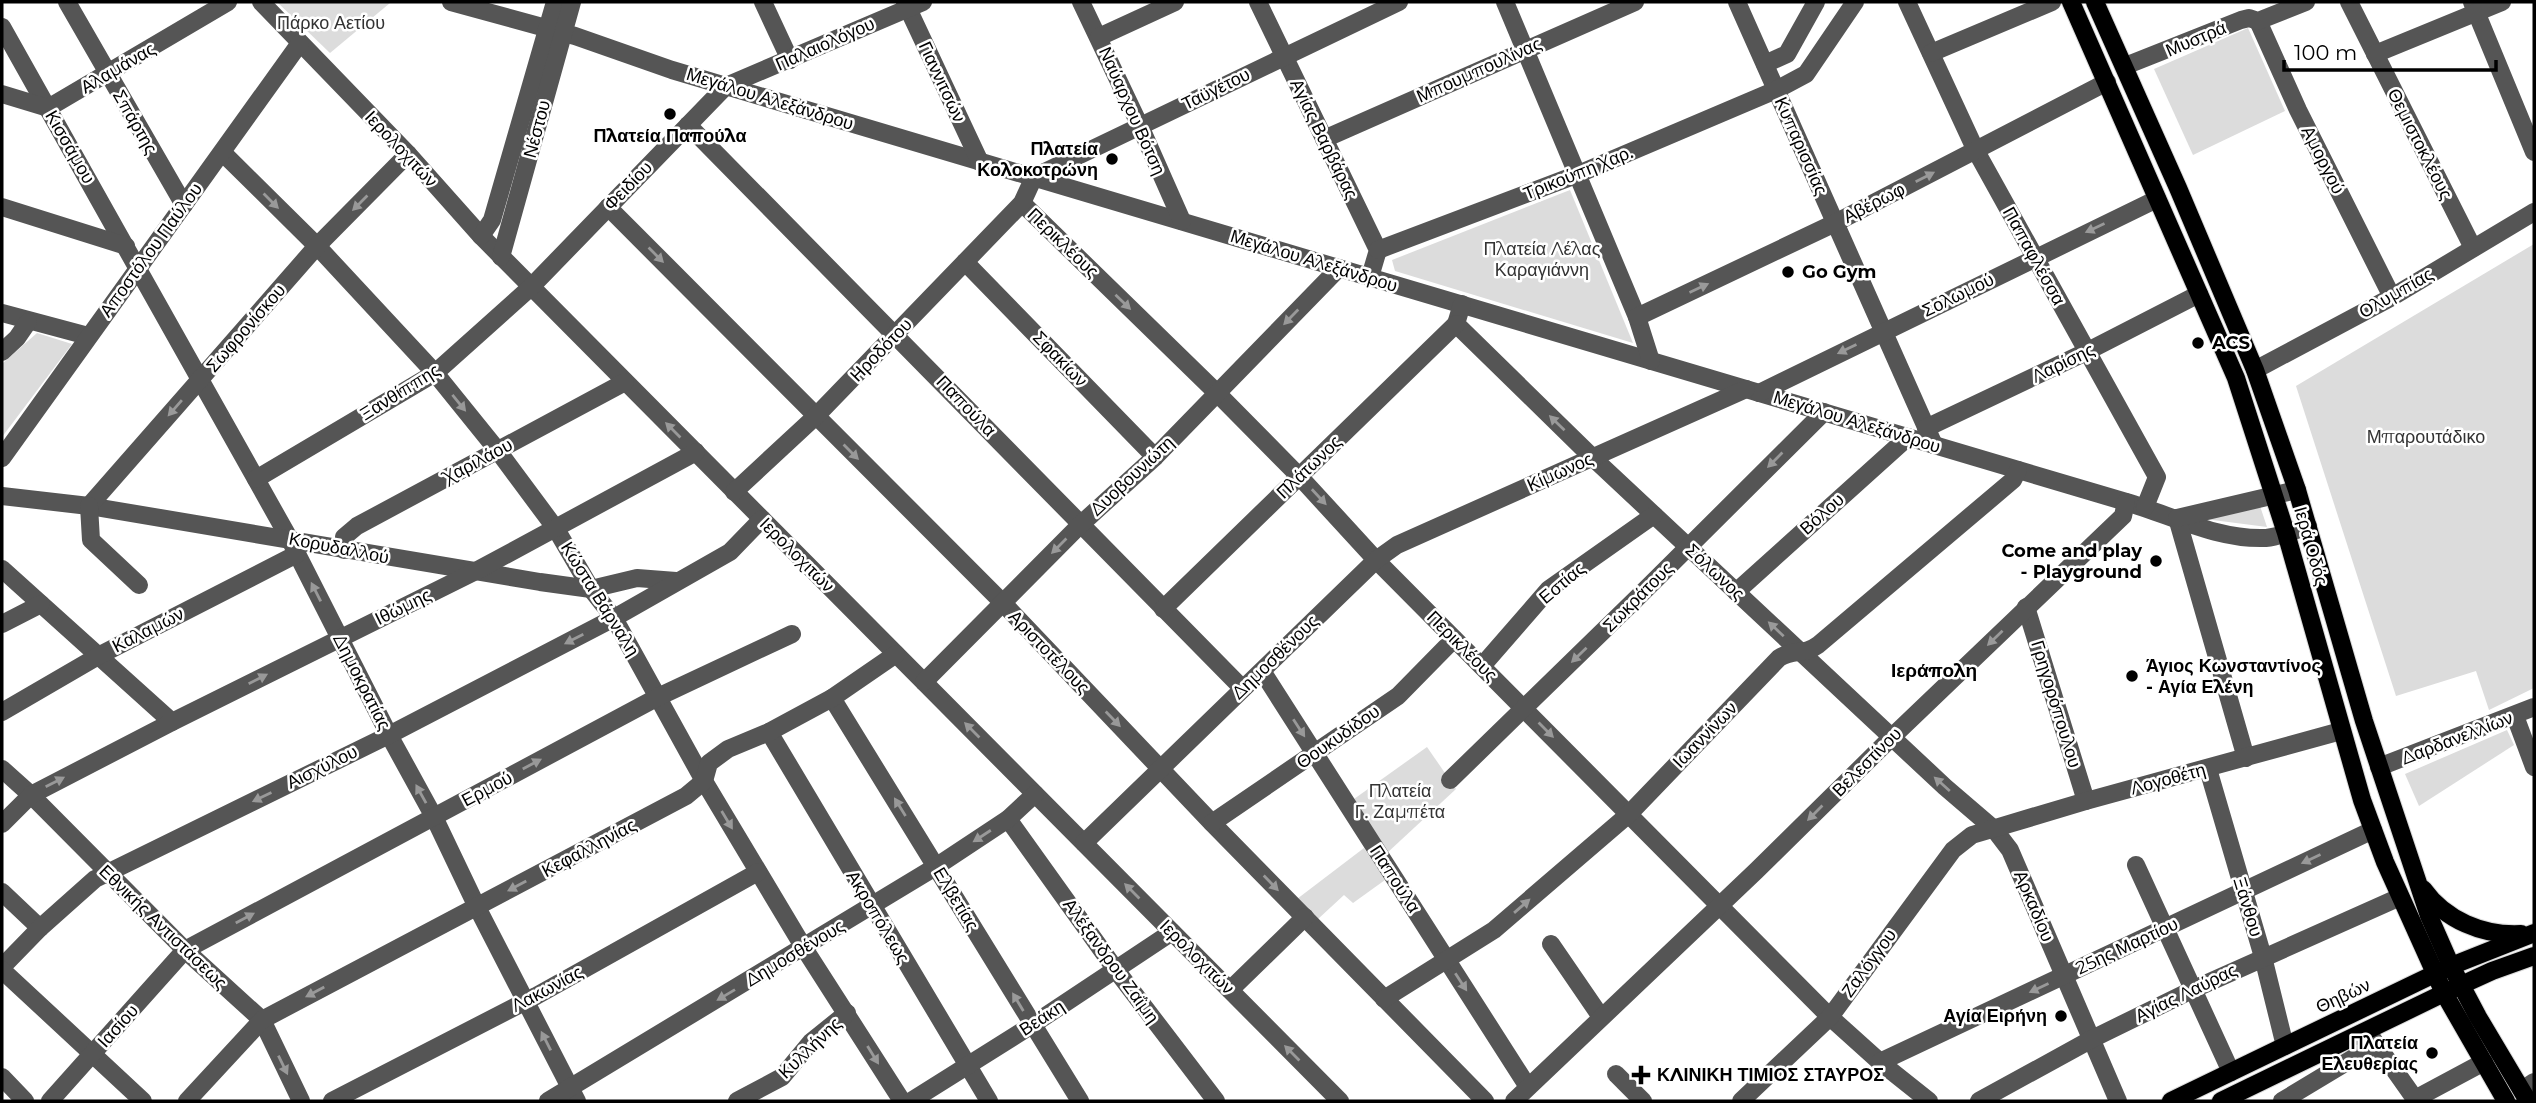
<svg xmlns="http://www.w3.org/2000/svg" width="2536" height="1103" font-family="Montserrat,sans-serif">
  <rect width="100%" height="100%" fill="#fff"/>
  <!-- green -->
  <g fill="#dcdcdc">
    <path d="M277,2H387L390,3L330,53Z"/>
    <path d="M2248,28L2285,111L2193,155L2154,69Z"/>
    <path d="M1570,190L1633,343L1395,271L1392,260Z"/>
    <path d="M2534,244V688L2489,710L2476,671L2396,696L2296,386Z"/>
    <path d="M37,333L72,344L2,437V364Z"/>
    <path d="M2260,506L2267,527L2205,519Z"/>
    <path d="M2507,730L2514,745L2419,806L2405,774Z"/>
    <path d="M1427,747L1456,789L1387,853L1354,799Z"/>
    <path d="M1364,848L1385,880L1353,903L1344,895L1318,919L1297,899Z"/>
  </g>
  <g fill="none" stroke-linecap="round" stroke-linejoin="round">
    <!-- major casing -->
    <g stroke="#dbdbdb" stroke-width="20">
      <g id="major">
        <path d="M2071,2L2236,378L2286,533L2362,800L2385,862L2444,993L2506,1101"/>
        <path d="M2095,2L2178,188L2255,370L2297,490L2364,721L2429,916L2451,966L2478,1017L2528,1101"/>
        <path d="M2423,889C2445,920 2483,936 2521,934"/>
        <path d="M2171,1101L2451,966L2534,933"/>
        <path d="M2221,1101L2444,993L2492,971L2534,956"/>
      </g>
    </g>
    <!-- minor -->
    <g stroke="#555" stroke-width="18">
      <path d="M67,2L184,205"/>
      <path d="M261,2L408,154L481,236L1340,1101"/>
      <path d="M451,2L575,36L672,70L2126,502C2171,515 2217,540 2266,538C2280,537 2295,530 2308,526"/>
      <path d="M763,2L790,60"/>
      <path d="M905,2L980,162"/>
      <path d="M1081,2L1140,126L1182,221"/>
      <path d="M1258,2L1378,250L1370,277"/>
      <path d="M1505,2L1637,317L1651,361"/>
      <path d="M1737,2L1934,445"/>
      <path d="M1907,2L1976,151L2157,477L2145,507"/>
      <path d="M2349,2L2473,248"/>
      <path d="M2472,2L2534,152"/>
      <path d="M2258,21L2298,110L2392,297"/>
      <path d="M2,27L289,538L389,735L434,817L477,907L577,1101"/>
      <path d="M1099,37L1175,2"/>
      <path d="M1931,53L2052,2"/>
      <path d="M2375,54L2502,2"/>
      <path d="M1765,64L1787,54L1816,2"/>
      <path d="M2125,66L2241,20L2249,18L2258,21L2306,2"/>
      <path d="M2,94L48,108L228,2"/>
      <path d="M688,125L1242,688"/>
      <path d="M1324,139L1635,2"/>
      <path d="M223,153L317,246L435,373L498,451L556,529L591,589L614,618L704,781L804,948L902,1101"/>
      <path d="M1022,203L1217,393L1299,476L1376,560L1830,1017L1880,1062L1929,1101"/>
      <path d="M2,207L126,246"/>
      <path d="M608,207L1002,602L1212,823L1485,1101"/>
      <path d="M481,236L492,220L555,2"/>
      <path d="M1378,250L1576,175L1776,90L1806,74L1855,2"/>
      <path d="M501,257L572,2"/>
      <path d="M965,262L1155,457"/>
      <path d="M1462,304L1456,324L1592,457L1945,787L1994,829L2010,850L2118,1101"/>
      <path d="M2,313L88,336"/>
      <path d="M1637,317L1835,223L2107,82"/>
      <path d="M2,352L17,338L28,322"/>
      <path d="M2255,370L2392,297L2534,212"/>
      <path d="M1759,393L2157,199"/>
      <path d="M1926,428L2086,352L2199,294"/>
      <path d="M2,458L300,43"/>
      <path d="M256,479L435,373L531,287L726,86L923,2"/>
      <path d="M734,492L816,416L1022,203L1034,177L1399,2"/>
      <path d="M2,496L89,506L540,582L591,589L637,578L676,581"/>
      <path d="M89,506L317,246L408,154"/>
      <path d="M89,506L91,540L139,585"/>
      <path d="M2177,518L2246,758"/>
      <path d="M2177,518L2297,490"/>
      <path d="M344,550V537L357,526L625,382"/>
      <path d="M2,569L172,722"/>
      <path d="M1736,592L1908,437"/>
      <path d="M2026,607L2086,801"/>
      <path d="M1163,609L1456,324"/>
      <path d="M2,624L41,604"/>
      <path d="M1482,666L1549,589L1654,515"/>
      <path d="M1262,671L1528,1087"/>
      <path d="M924,682L1080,525L1155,457L1339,268"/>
      <path d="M832,698L1080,1101"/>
      <path d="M2,712L100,655L297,554"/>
      <path d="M2515,716L2534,767"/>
      <path d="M769,732L989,1101"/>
      <path d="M2379,767L2534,707"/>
      <path d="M2,769L31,795L185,950L262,1020L301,1101"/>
      <path d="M2208,769L2263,957L2285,1046"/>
      <path d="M1450,780L1636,599L1824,412"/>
      <path d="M1008,819L1116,970L1216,1101"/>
      <path d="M1212,823L1398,696L1454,639"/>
      <path d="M2,824L31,795L172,722L476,571L696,452"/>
      <path d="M1084,843L1376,560L1397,545L1746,389"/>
      <path d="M2136,865L2231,1072"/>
      <path d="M2,892L40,928"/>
      <path d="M1551,944L1601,1017"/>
      <path d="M2,967L40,928L95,879L389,735L614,618L730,552L762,519"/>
      <path d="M2,970L143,1101"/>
      <path d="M1230,990L1305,917"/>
      <path d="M1384,999L1494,930L1629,814L1779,658C1794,648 1803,656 1818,645L2013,480L2018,470"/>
      <path d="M2367,1031L2415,1099L2484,1062"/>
      <path d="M1880,1062L2373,830"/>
      <path d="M1616,1074L1643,1101"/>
      <path d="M2,1077L25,1101"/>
      <path d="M2522,1090L2534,1082"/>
      <path d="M50,1101L185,950L658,697L792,634"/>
      <path d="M187,1101L262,1020L686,796L704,781L709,763L728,749L769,732L832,698L896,654"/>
      <path d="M332,1101L536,996L758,872"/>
      <path d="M548,1101L937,866L1008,819L1035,794"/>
      <path d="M737,1101L782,1077L811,1042L847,1013"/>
      <path d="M911,1101L1032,1025L1172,932"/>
      <path d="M1514,1101L1756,871L1892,737L2123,516L2126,502"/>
      <path d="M1741,1101L1830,1017L1953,850L1972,835L2086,801L2341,731"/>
      <path d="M1979,1101L2092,1039L2194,989L2400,897"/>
      <path d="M2282,1101L2375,1045"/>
    </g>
    <!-- major -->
    <use href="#major" stroke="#000" stroke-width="18"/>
  </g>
  <!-- one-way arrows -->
  <defs><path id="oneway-solid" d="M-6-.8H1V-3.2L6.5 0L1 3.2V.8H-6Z" transform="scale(1.75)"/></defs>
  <g fill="#999">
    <use href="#oneway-solid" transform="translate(1925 177) rotate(-27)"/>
    <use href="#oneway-solid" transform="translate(271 201) rotate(45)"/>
    <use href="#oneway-solid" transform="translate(360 203) rotate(135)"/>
    <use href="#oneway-solid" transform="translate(2095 228) rotate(155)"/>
    <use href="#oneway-solid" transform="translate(656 255) rotate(45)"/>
    <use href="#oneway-solid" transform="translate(1699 288) rotate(-25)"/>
    <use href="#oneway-solid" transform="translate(1123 302) rotate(44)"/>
    <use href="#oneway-solid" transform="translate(1291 317) rotate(134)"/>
    <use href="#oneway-solid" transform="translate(1847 349) rotate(154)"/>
    <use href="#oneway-solid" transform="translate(459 403) rotate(51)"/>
    <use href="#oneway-solid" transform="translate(175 408) rotate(131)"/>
    <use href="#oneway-solid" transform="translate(1557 423) rotate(-136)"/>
    <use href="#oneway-solid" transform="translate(673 430) rotate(-135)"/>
    <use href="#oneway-solid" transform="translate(851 452) rotate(45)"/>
    <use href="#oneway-solid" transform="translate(1775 460) rotate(135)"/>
    <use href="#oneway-solid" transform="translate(1319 497) rotate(47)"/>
    <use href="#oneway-solid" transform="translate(1059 546) rotate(135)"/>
    <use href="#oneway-solid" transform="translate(316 592) rotate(-117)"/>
    <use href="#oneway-solid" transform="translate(1776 629) rotate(-137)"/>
    <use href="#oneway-solid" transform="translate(1995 638) rotate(136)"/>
    <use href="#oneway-solid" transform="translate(574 639) rotate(153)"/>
    <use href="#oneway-solid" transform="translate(1579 655) rotate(136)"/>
    <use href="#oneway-solid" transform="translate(258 679) rotate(-27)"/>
    <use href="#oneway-solid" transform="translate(1113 719) rotate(46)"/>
    <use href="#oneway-solid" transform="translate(1299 728) rotate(57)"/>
    <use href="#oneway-solid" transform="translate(972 730) rotate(-135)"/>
    <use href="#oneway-solid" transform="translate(1546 730) rotate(45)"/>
    <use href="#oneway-solid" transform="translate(532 764) rotate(-28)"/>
    <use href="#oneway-solid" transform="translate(55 782) rotate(-27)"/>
    <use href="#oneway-solid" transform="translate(1942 784) rotate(-138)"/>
    <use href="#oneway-solid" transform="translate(421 794) rotate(-119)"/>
    <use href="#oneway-solid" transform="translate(262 797) rotate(154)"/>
    <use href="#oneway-solid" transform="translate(900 807) rotate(-122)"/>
    <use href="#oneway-solid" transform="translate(1815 813) rotate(135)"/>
    <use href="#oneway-solid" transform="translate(727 820) rotate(59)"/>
    <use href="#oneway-solid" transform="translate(982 836) rotate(147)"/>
    <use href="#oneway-solid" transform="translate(2311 859) rotate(155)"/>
    <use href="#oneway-solid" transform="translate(1271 883) rotate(46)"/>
    <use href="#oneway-solid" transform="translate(517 886) rotate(152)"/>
    <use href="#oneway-solid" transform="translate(1132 891) rotate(-135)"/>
    <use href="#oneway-solid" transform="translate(1522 906) rotate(-41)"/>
    <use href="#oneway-solid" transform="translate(245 918) rotate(-28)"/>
    <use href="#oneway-solid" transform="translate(1461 982) rotate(57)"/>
    <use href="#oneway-solid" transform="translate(2039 988) rotate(155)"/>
    <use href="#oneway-solid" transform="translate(315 992) rotate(152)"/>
    <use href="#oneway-solid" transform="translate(726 995) rotate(149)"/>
    <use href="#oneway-solid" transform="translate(1018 1002) rotate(-121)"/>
    <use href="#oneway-solid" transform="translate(546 1041) rotate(-117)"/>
    <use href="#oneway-solid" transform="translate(1292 1053) rotate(-135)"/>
    <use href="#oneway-solid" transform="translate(873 1055) rotate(58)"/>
    <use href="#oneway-solid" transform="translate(283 1065) rotate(64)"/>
  </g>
  <!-- markers -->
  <g fill="#000" stroke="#fff" stroke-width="2.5">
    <circle cx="670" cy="114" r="7"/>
    <circle cx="1112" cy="159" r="7"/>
    <circle cx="1788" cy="272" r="7"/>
    <circle cx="2198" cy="343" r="7"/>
    <circle cx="2156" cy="561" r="7"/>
    <circle cx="2132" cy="676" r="7"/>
    <circle cx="2061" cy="1016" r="7"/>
    <circle cx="2432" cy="1053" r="7"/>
    <path d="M1637.5 1064.5h7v7h7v7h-7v7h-7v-7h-7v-7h7z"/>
  </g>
  <g text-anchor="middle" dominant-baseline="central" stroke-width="5" stroke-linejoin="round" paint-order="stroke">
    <!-- park labels -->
    <g font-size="18" fill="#333" stroke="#fff">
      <text x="331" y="23">Πάρκο Αετίου</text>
      <text x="1542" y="249">Πλατεία Λέλας<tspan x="1542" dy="21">Καραγιάννη</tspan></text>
      <text x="2426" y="437">Μπαρουτάδικο</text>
      <text x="1400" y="791">Πλατεία<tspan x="1400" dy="21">Γ. Ζαμπέτα</tspan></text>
    </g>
    <!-- street labels -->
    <g font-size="18" fill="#000" stroke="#fff">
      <text transform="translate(2196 39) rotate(-23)">Μυστρά</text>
      <text transform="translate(825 44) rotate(-24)">Παλαιολόγου</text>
      <text transform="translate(118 68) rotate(-30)">Αλαμάνας</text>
      <text transform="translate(1479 70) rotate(-24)">Μπουμπουλίνας</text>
      <text transform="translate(942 82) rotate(65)">Γιαννιτσών</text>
      <text transform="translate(1216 89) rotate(-26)">Ταϋγέτου</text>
      <text transform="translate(770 99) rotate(17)">Μεγάλου Αλεξάνδρου</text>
      <text transform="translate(1132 111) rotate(66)">Ναύαρχου Βότση</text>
      <text transform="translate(135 122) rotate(60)">Σπάρτης</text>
      <text transform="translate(537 129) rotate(-75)">Νέστου</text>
      <text transform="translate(1324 139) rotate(64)">Αγίας Βαρβάρας</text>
      <text transform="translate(2420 144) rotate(63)">Θεμιστοκλέους</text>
      <text transform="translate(1801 146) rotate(66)">Κυπαρισσίας</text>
      <text transform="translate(70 147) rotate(60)">Κισσάμου</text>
      <text transform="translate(401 149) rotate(47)">Ιερολοχιτών</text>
      <text transform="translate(2323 160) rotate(63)">Αμοργού</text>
      <text transform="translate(1578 173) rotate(-22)">Τρικούπη Χαρ.</text>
      <text transform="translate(628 186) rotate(-46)">Φειδίου</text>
      <text transform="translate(1874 203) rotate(-27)">Αβέρωφ</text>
      <text transform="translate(1063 243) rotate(44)">Περικλέους</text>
      <text transform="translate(151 250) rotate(-54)">Αποστόλου Παύλου</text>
      <text transform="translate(2034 256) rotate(61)">Παπαφλέσσα</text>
      <text transform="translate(1314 261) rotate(17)">Μεγάλου Αλεξάνδρου</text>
      <text transform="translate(2396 293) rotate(-30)">Ολυμπίας</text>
      <text transform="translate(1958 295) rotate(-26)">Σολωμού</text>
      <text transform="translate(246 328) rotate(-49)">Σωφρονίσκου</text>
      <text transform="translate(881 350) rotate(-46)">Ηροδότου</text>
      <text transform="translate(1060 359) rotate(46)">Σφακίων</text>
      <text transform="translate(2063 363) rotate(-26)">Λαρίσης</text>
      <text transform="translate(400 392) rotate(-32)">Ξανθίππης</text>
      <text transform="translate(966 406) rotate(46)">Παπούλα</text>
      <text transform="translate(1857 422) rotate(17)">Μεγάλου Αλεξάνδρου</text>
      <text transform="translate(478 461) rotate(-28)">Χαριλάου</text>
      <text transform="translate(1309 467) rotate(-44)">Πλάτωνος</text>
      <text transform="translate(1560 472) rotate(-24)">Κίμωνος</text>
      <text transform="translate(1132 476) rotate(-43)">Δυοβουνιώτη</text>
      <text transform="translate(1822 514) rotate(-42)">Βόλου</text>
      <text transform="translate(2311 546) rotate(74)">Ιερά Οδός</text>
      <text transform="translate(339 548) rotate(11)">Κορυδαλλού</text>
      <text transform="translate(797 555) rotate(45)">Ιερολοχιτών</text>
      <text transform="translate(1715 572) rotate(43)">Σόλωνος</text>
      <text transform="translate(1562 583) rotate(-40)">Εστίας</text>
      <text transform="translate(1638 597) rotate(-45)">Σωκράτους</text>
      <text transform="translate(600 599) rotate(58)">Κώστα Βάρναλη</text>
      <text transform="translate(403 607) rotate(-26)">Ιθώμης</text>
      <text transform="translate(148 630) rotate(-27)">Καλαμών</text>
      <text transform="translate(1462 646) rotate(45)">Περικλέους</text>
      <text transform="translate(1049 652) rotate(46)">Αριστοτέλους</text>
      <text transform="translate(1275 657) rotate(-44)">Δημοσθένους</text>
      <text transform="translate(362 682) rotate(63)">Δημοκρατίας</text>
      <text transform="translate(2056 704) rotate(73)">Γρηγορόπουλου</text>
      <text transform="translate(1705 735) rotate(-46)">Ιωαννίνων</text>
      <text transform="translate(1338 737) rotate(-35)">Θουκυδίδου</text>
      <text transform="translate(2457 738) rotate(-21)">Δαρδανελλίων</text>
      <text transform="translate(1867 762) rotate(-45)">Βελεστίνου</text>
      <text transform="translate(322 767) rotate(-26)">Αισχύλου</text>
      <text transform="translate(2168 779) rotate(-15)">Λογοθέτη</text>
      <text transform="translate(487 789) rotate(-28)">Ερμού</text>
      <text transform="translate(589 848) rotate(-28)">Κεφαλληνίας</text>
      <text transform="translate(1395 879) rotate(57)">Παπούλα</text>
      <text transform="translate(956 899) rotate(59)">Ελβετίας</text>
      <text transform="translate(2034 906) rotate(67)">Αρκαδίου</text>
      <text transform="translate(2248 907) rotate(73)">Ξάνθου</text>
      <text transform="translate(878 917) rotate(59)">Ακροπόλεως</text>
      <text transform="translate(163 927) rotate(44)">Εθνικής Αντιστάσεως</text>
      <text transform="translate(2127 946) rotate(-25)">25ης Μαρτίου</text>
      <text transform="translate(795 953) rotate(-31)">Δημοσθένους</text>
      <text transform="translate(1197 957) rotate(45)">Ιερολοχιτών</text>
      <text transform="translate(1111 961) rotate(54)">Αλέξανδρου Ζαΐμη</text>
      <text transform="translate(1869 963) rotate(-54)">Ζαλόγγου</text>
      <text transform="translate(547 989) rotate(-28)">Λακωνίας</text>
      <text transform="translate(2186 993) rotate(-26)">Αγίας Λαύρας</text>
      <text transform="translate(2343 996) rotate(-25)">Θηβών</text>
      <text transform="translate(1042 1018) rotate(-33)">Βεάκη</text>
      <text transform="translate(118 1026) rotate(-48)">Ιασίου</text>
      <text transform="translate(810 1048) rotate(-44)">Κυλλήνης</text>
    </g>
    <!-- poi labels -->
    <g font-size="18" font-weight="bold" fill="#000" stroke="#fff" text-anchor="end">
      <text x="670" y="136" text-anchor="middle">Πλατεία Παπούλα</text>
      <text x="1098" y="149">Πλατεία<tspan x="1098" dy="21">Κολοκοτρώνη</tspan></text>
      <text x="1802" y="272" text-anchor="start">Go Gym</text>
      <text x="2212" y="343" text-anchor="start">ACS</text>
      <text x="2142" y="551">Come and play<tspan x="2142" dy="21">- Playground</tspan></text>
      <text x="2146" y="666" text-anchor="start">Άγιος Κωνσταντίνος<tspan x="2146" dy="21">- Αγία Ελένη</tspan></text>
      <text x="2047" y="1016">Αγία Ειρήνη</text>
      <text x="2418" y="1043">Πλατεία<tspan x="2418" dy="21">Ελευθερίας</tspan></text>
      <text x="1657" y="1075" text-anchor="start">ΚΛΙΝΙΚΗ ΤΙΜΙΟΣ ΣΤΑΥΡΟΣ</text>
    </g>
    <!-- neighbourhood labels -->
    <g font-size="19" font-weight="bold" fill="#000" stroke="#fff">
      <text x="1934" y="670">Ιεράπολη</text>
    </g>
  </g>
  <!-- border -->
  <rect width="2536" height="1103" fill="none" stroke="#000000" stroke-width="7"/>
  <!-- scale -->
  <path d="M2284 60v10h212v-10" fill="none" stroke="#000000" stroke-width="3.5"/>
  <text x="2294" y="60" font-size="21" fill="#000000" stroke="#ffffff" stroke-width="5" paint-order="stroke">100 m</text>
</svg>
